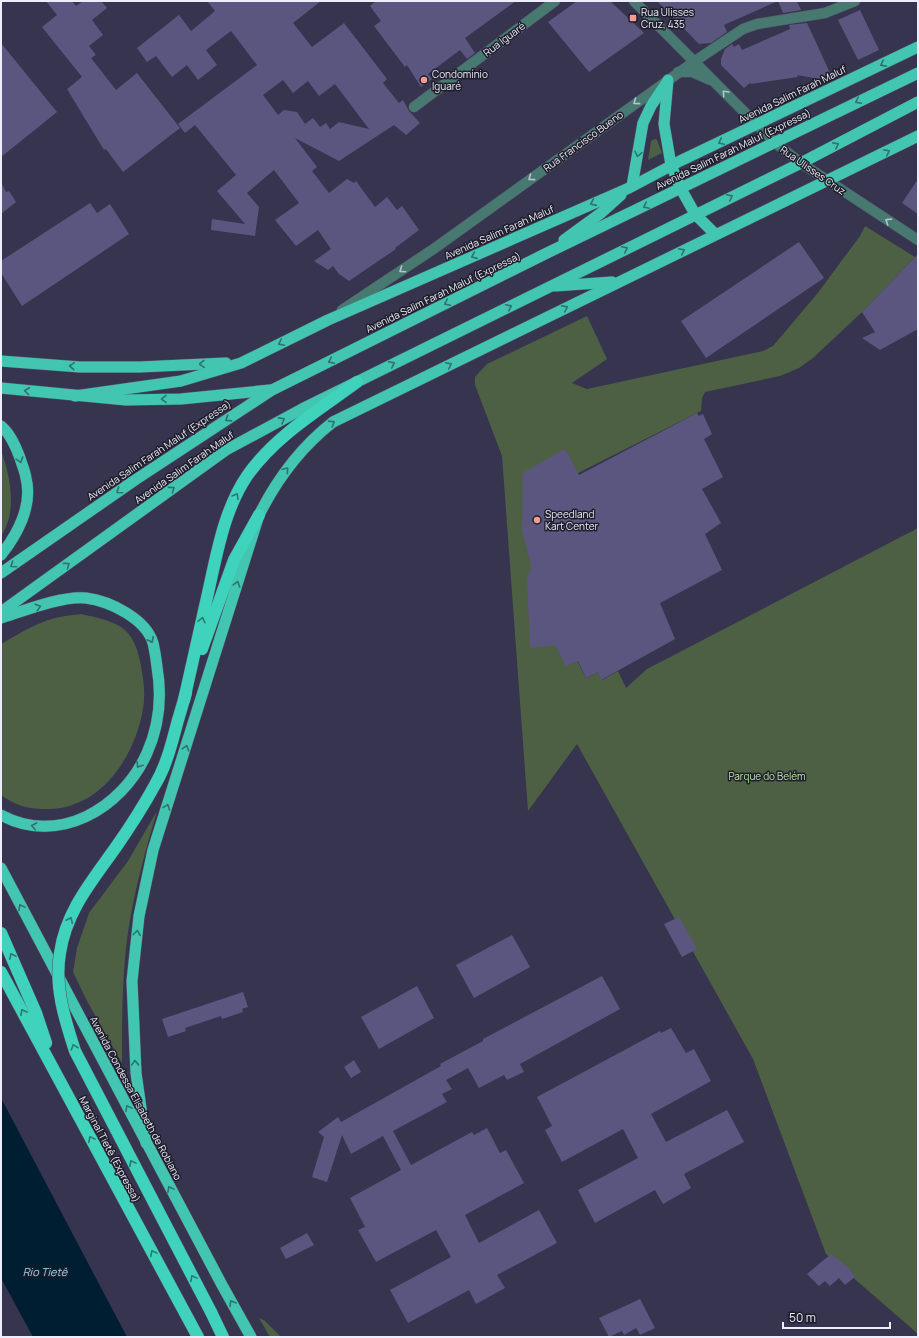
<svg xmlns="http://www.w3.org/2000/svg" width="919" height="1338" font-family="Manrope,sans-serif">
  <rect width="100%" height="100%" fill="#36344e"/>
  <!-- green -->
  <g fill="#4d6044">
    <path d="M655,139L657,140L662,153L648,160L651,141Z"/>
    <path d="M865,226L915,257L862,312L813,358L799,368L780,376L705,392L702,398L701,411L578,473L568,481L561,629L586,678L598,672L602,680L618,671L626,688L647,669L918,528V1334L826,1254L753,1059L577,744L528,811L502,456L475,385V377L487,364L587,316L607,359L572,383L587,389L763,351L773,346L817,294L860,236Z"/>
    <path d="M1,450C10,476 18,511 1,536Z"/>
    <path d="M81,614C94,617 110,620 121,627C133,635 137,648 140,661C143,676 146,693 143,709C135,756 102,808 49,809C29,809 18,807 1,795V644C31,627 45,617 81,614Z"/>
    <path d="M157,811C143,859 129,909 125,959C122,994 122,1028 122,1063L87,1001L73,972L77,948L89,913L128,861Z"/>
    <path d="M259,1318L264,1320L281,1337H270Z"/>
  </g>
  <!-- water -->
  <path fill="#001e32" d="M1,1098L127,1337H33L1,1278Z"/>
  <!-- building -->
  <g fill="#5b5680" fill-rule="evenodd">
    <path d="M46,1H72L76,6L83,1H101L107,8L92,20L103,35L89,46L96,55L91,58L116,90L137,73L180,128L123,172L106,149L104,150L67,89L82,77L42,27L57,15Z"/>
    <path d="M207,1H321L293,23L312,47L344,23L387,79L383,83L399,103L403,100L409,111L420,123L406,135L394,125L339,161L295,138L317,167L312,171L329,193L347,179L354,183L356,181L375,207L387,197L397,210L402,206L419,230L395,248L396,249L349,281L339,274L333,266L328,270L314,261L331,249L318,230L296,246L275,220L299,203L274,170L247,193L259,207L255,236L211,230L212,219L245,224L217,191L236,175L195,125L185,133L178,124L257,65L231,31L206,50L217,65L198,80L187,65L172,77L156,56L147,62L137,48L179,15L191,31L215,11ZM283,80L293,93L308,81L319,96L335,84L369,129L339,122L330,129L326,123L320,127L313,118L305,124L297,112L284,110L278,115L263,95Z"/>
    <path d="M376,1H516L465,38L475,53L467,59L460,50L428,74L432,79L421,87L407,65L405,67L374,26L381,21L370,6Z"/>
    <path d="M577,1H610L644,33L589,72L548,22Z"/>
    <path d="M657,1H797L801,10L783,13L778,1L724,25L727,32L711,43L699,44Z"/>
    <path d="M860,10L879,50L858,60L838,20Z"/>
    <path d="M807,23L830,73L819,79L797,75L798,77L751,84L750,83L744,88L721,65V59L725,49L732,44L734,47L739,44L742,50L790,29L789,25Z"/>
    <path d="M1,43L57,112L1,157Z"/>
    <path d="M918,179V214L902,203Z"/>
    <path d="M1,182L6,192L9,191L16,202L1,214Z"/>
    <path d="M90,203L97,213L110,204L129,234L22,306L1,273V261Z"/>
    <path d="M799,242L824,278L706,358L681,321Z"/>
    <path d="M918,254V329L880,350L862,338L875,332L862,312Z"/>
    <path d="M697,413L699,416L703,414L712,434L704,439L723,477L702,489L721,523L705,534L722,570L660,603L675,639L601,680L598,672L586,678L578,661L566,666L555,645L530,648L527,577L531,570L530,562L522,529L523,473L565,449L579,475Z"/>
    <path d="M679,917L697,949L682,957L664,924Z"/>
    <path d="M512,935L530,967L474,998L456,965Z"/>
    <path d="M602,976L620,1009L520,1064L524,1072L507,1080L504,1075L479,1088L468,1068L446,1080L452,1089L442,1094L447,1102L393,1131L411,1165L472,1132L474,1135L487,1128L500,1153L506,1150L524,1183L465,1215L479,1243L539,1210L557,1243L497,1275L505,1288L476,1304L469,1290L408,1323L390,1290L451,1257L436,1230L376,1262L358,1230L365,1227L350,1198L401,1170L383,1136L351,1154L342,1135L327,1182L312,1177L324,1137L318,1132L338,1117L341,1122L441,1066L440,1064L483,1041V1039Z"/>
    <path d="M417,986L434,1018L379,1049L361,1017Z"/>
    <path d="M243,992L248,1007L242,1009L243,1012L222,1019L221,1016L185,1028L186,1031L168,1037L162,1019Z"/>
    <path d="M671,1028L686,1053L694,1049L711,1081L651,1114L666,1142L727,1110L744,1142L684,1174L691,1188L663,1204L655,1190L595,1223L578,1190L638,1158L623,1129L562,1162L545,1130L552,1126L537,1097L660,1031L661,1033Z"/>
    <path d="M354,1060L361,1072L351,1078L344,1067Z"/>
    <path d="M307,1233L314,1245L286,1259L280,1248Z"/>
    <path d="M831,1254L849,1268L855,1277L845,1285L839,1278L830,1286L825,1281L819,1286L807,1274Z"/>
    <path d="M640,1299L655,1328L640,1335L636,1328L624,1335L622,1331L609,1337L599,1318Z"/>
  </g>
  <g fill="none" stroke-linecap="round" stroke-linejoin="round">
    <!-- minor casing -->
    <g stroke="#53526a" stroke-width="11">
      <g id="minor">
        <path d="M695,61L743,29L757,24L825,13L855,1"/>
        <path d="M414,107L555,1"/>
      </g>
    </g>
    <!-- tertiary casing -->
    <g stroke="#53526a" stroke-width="11">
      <g id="tertiary">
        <path d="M634,1L774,142L801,163L918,240"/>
        <path d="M678,72H692L710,80"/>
        <path d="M342,310L435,248L695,61"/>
      </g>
    </g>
    <!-- trunk casing -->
    <g stroke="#53526a" stroke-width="12">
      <g id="trunk">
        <path d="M668,80L664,124L671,165L681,189L695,214L715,234"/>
        <path d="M632,186L643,123L651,106L667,82"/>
        <path d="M564,240L601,213L621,195"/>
        <path d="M555,286L612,282"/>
        <path d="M1,361L80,367H140L226,363"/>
        <path d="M1,388L126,400L181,399L270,390"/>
        <path d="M75,396L181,381L241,363L328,320L629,188L680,161L918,47"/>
        <path d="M1,426C10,433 16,447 20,458C22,465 25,471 26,478C33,506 17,535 1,555"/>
        <path d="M1,573L135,480L272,390L545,254L918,73"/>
        <path d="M1,612L226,450L302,409L801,163L918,102"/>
        <path d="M1,618C23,611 64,595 86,598C110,601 146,619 153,643C155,651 156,659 157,667C162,696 159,726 147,753C122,809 58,846 1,815"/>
        <path d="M1,868L222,1285L251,1337"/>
        <path d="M146,1143L136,1073L132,981L139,916L153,850L259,515C277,479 301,447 333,422L918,136"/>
      </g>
    </g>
    <!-- motorway casing -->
    <g stroke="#53526a" stroke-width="13">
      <g id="motorway">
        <path d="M202,649L234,560L259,515"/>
        <path d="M184,700C192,664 200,628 208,593C217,553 224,510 247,476C275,436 319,410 357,382"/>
        <path d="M178,720L186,693"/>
        <path d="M1,933L36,1013L46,1043"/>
        <path d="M1,972L198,1337"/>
        <path d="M211,1312L223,1337"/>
      </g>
    </g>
    <!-- minor -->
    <use href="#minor" stroke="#477970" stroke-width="10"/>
    <!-- tertiary -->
    <use href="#tertiary" stroke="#477970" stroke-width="10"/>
    <!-- trunk -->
    <use href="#trunk" stroke="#42c6b1" stroke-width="11"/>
    <!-- motorway -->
    <use href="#motorway" stroke="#3fd3bc" stroke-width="12"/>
    <!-- motorway-bridge casing -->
    <g stroke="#53526a" stroke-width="13" stroke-linecap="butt">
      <path id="motorway-bridge" d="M178,720C172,742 167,764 156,783C144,805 130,827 116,847C92,881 66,911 60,953C54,987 65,1020 75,1051L211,1312"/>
    </g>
    <!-- motorway-bridge -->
    <use href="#motorway-bridge" stroke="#3fd3bc" stroke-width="12"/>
  </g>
  <!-- one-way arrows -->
  <defs><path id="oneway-chevron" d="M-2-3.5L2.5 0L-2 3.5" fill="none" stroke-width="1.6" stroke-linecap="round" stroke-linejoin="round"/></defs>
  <g stroke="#30726d">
    <use href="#oneway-chevron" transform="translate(883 64) rotate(154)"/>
    <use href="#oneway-chevron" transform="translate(858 101) rotate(154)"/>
    <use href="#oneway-chevron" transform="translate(721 142) rotate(155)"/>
    <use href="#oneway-chevron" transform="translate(836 145) rotate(-27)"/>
    <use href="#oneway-chevron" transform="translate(887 152) rotate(-26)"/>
    <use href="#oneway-chevron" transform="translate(638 154) rotate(103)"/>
    <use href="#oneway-chevron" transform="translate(730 197) rotate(-26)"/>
    <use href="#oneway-chevron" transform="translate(593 203) rotate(156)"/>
    <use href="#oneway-chevron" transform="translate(646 206) rotate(154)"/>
    <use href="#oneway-chevron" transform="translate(625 249) rotate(-26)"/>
    <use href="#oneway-chevron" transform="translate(682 251) rotate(-26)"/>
    <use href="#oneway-chevron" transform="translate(474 256) rotate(156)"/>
    <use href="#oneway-chevron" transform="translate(447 303) rotate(154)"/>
    <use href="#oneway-chevron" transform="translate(509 307) rotate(-26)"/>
    <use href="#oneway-chevron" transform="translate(565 308) rotate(-26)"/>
    <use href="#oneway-chevron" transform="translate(281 343) rotate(154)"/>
    <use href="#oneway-chevron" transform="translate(331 361) rotate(154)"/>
    <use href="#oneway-chevron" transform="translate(202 364) rotate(179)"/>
    <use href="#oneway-chevron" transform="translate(392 364) rotate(-26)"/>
    <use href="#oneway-chevron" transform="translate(449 365) rotate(-26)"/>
    <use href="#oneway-chevron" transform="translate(72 366) rotate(-176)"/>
    <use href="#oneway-chevron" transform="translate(27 391) rotate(-174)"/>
    <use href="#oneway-chevron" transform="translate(164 399) rotate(179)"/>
    <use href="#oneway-chevron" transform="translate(228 419) rotate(147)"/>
    <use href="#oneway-chevron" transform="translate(282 420) rotate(-29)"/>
    <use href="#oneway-chevron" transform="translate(332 423) rotate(-32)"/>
    <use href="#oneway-chevron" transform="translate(20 460) rotate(72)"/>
    <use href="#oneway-chevron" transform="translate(286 470) rotate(-50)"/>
    <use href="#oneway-chevron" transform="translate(172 489) rotate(-36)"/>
    <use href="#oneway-chevron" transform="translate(119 491) rotate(145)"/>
    <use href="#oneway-chevron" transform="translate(13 565) rotate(145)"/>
    <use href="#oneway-chevron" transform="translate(67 565) rotate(-36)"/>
    <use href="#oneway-chevron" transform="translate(237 584) rotate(-72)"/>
    <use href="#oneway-chevron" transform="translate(38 607) rotate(-17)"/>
    <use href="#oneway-chevron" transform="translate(151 640) rotate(64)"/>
    <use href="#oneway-chevron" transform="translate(186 748) rotate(-73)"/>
    <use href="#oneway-chevron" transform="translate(139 765) rotate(122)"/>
    <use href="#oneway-chevron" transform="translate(167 807) rotate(-70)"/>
    <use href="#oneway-chevron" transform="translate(34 826) rotate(-169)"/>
    <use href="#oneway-chevron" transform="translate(21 907) rotate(-118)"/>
    <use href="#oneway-chevron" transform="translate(137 933) rotate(-83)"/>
    <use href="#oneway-chevron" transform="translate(135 1063) rotate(-92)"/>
    <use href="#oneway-chevron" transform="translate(128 1108) rotate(-118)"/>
    <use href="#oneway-chevron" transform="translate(170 1189) rotate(-118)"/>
    <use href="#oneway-chevron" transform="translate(232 1303) rotate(-120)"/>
  </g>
  <g stroke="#b4c4cc">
    <use href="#oneway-chevron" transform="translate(725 93) rotate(-133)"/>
    <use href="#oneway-chevron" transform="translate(636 102) rotate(144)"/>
    <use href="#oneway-chevron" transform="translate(531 178) rotate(144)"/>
    <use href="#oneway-chevron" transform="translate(888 221) rotate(-147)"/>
    <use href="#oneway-chevron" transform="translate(402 270) rotate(146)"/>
  </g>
  <g stroke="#2e7872">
    <use href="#oneway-chevron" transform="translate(236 496) rotate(-60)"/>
    <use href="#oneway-chevron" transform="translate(202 620) rotate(-77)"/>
    <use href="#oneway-chevron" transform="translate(70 920) rotate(-65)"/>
    <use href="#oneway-chevron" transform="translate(12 956) rotate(-115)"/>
    <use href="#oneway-chevron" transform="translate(23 1012) rotate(-119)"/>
    <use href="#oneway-chevron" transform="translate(74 1047) rotate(-109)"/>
    <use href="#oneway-chevron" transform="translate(91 1139) rotate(-118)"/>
    <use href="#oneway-chevron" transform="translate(132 1163) rotate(-118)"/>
    <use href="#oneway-chevron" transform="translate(153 1253) rotate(-118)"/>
    <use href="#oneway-chevron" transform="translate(193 1278) rotate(-118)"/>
  </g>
  <!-- markers -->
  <g fill="#f59c92" stroke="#1e1d29" stroke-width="1.5">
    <rect x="629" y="14" width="8" height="8" rx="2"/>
    <circle cx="424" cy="80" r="4"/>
    <circle cx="537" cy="520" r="4"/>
  </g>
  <g text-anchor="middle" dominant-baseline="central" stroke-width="3" stroke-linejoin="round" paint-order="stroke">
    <!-- poi labels -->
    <g font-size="10" fill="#eeedfe" stroke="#1e1d29" text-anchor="start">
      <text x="641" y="12">Rua Ulisses<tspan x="641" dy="12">Cruz, 435</tspan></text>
      <text x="432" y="74">Condomínio<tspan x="432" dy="12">Iguaré</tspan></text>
      <text x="545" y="514">Speedland<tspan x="545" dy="12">Kart Center</tspan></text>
    </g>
    <!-- street labels -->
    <g font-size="10" fill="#eeedfe" stroke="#1e1d29">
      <text transform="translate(504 39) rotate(-37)">Rua Iguaré</text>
      <text transform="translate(792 94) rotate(-26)">Avenida Salim Farah Maluf</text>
      <text transform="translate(583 141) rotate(-36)">Rua Francisco Bueno</text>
      <text transform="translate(733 149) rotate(-26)">Avenida Salim Farah Maluf (Expressa)</text>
      <text transform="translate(813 170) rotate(35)">Rua Ulisses Cruz</text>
      <text transform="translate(499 232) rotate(-24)">Avenida Salim Farah Maluf</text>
      <text transform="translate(443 292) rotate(-26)">Avenida Salim Farah Maluf (Expressa)</text>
      <text transform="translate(159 450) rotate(-34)">Avenida Salim Farah Maluf (Expressa)</text>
      <text transform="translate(184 467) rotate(-35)">Avenida Salim Farah Maluf</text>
      <text transform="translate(136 1098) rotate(62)">Avenida Condessa Elisabeth de Robiano</text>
      <text transform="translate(110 1149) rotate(62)">Marginal Tietê (Expressa)</text>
    </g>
    <!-- park labels -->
    <g font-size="10" fill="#bde8a8" stroke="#1e1d29">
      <text x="767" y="776">Parque do Belém</text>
    </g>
    <!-- water labels -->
    <g font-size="11" font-style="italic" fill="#9cd0f7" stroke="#1e1d29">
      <text x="45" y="1271">Rio Tietê</text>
    </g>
  </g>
  <!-- border -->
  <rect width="919" height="1338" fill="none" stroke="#eeedfe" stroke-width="4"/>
  <!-- scale -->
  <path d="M783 1322v6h107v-6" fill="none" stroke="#eeedfe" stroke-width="2"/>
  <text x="789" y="1322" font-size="12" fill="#eeedfe" stroke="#1e1d29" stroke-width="3" paint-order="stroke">50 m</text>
</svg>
